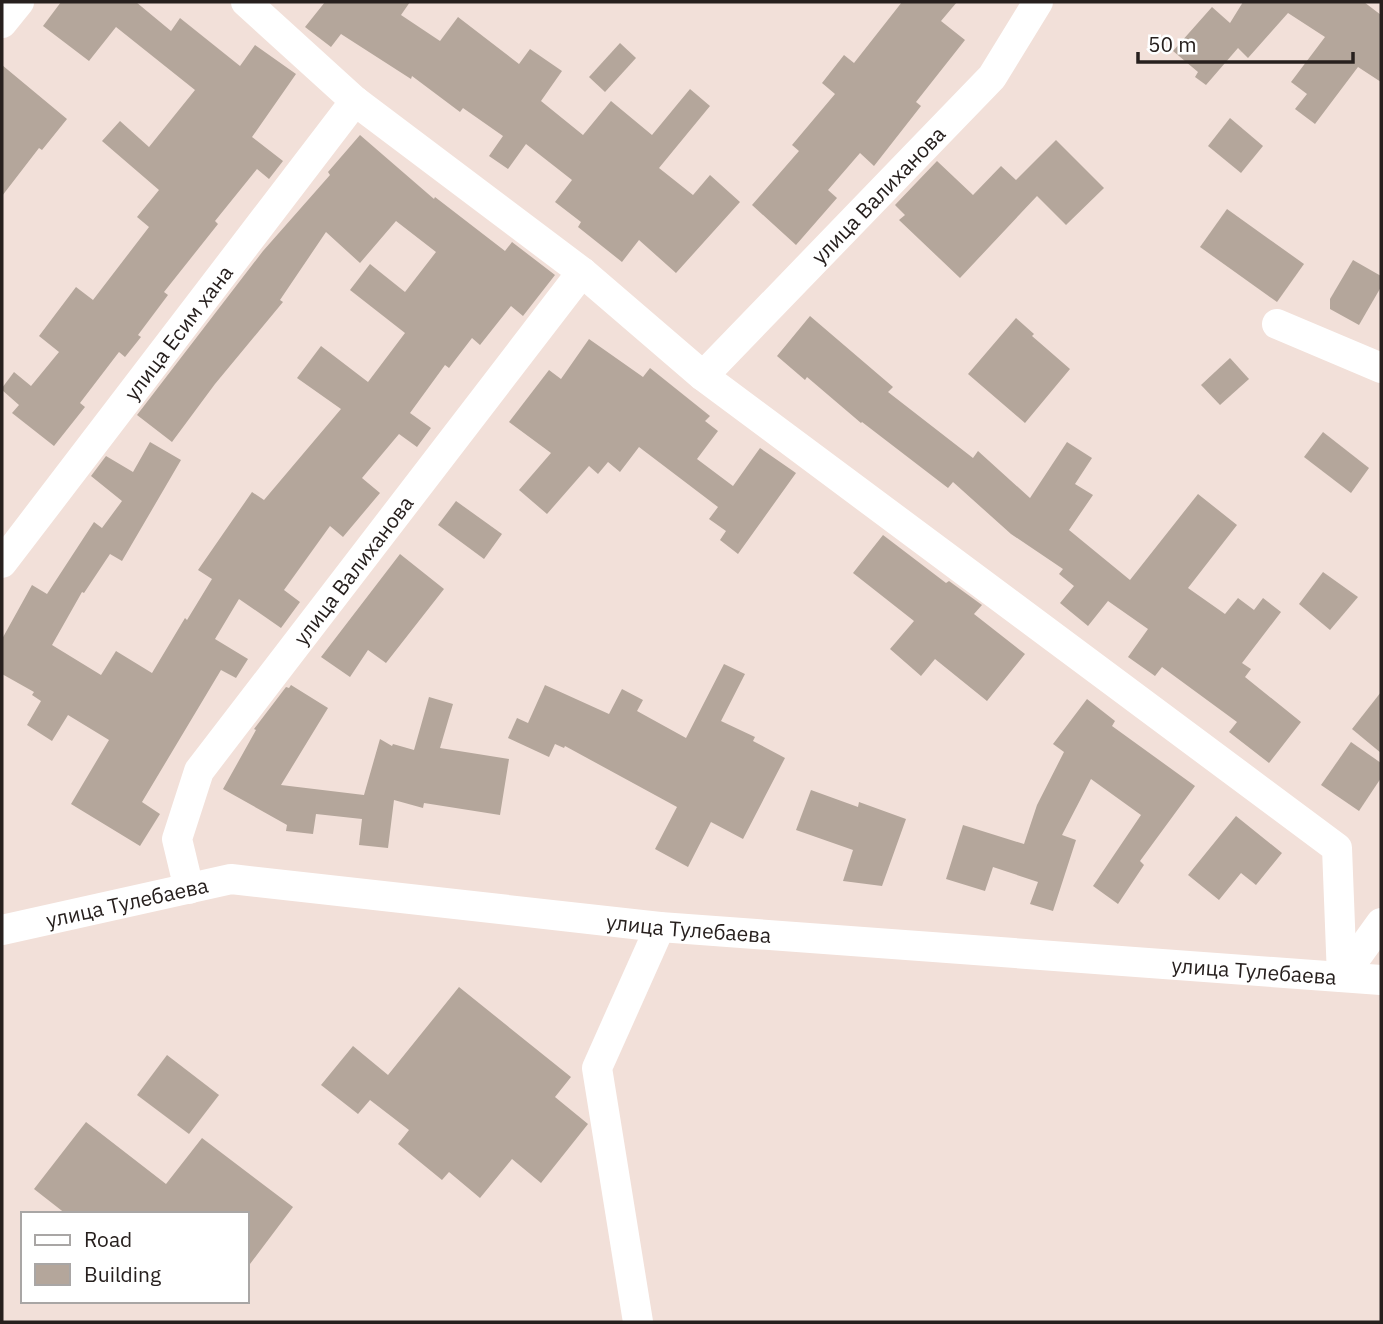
<svg xmlns="http://www.w3.org/2000/svg" width="1383" height="1324" font-family="'IBM Plex Sans',sans-serif">
  <rect width="100%" height="100%" fill="#f2e0d9"/>
  <!-- building -->
  <g fill="#b4a69b">
    <path d="M61,2H136L171,31L180,18L240,66L255,45L296,74L252,137L283,161L269,179L257,169L215,221L218,224L164,292L168,295L138,335L141,337L125,357L119,352L80,403L85,407L54,446L12,413L19,405L2,390V388L14,372L31,386L59,352L39,336L76,287L93,300L149,227L137,217L159,190L102,141L120,121L149,147L195,90L116,27L89,61L43,26Z"/>
    <path d="M325,2H410L401,15L440,41L458,17L519,64L530,49L562,71L541,101L583,135L611,101L652,135L690,89L710,106L659,168L693,195L710,175L740,202L676,273L639,240L622,262L578,227L581,222L555,202L572,180L526,144L508,169L489,156L503,136L463,108L460,112L412,76L411,79L341,34L331,47L305,27Z"/>
    <path d="M902,2H957L941,21L965,40L916,102L921,106L874,166L860,153L828,190L837,198L796,245L752,205L799,151L792,145L835,94L822,83L844,55L854,63Z"/>
    <path d="M1243,2H1364L1381,15V82L1358,67L1315,124L1295,109L1307,94L1291,82L1325,37L1288,13L1248,58L1238,48L1206,85L1195,77L1198,72L1173,51L1212,7L1230,23Z"/>
    <path d="M620,43L636,58L605,92L589,77Z"/>
    <path d="M2,65L67,119L42,150L39,148L2,196Z"/>
    <path d="M1230,118L1263,146L1241,173L1208,146Z"/>
    <path d="M360,135L434,199L435,197L505,251L512,242L555,275L523,316L511,306L480,345L472,338L449,368L445,365L410,413L431,428L417,447L399,434L362,478L380,493L343,537L330,526L284,590L300,602L281,628L239,599L215,639L248,659L236,678L221,670L142,802L160,814L140,846L71,804L109,740L68,715L52,741L27,725L41,701L32,695L34,692L2,674V639L32,585L47,594L94,522L102,528L122,501L91,476L106,456L133,472L150,442L181,460L122,561L110,554L84,593L82,592L52,645L101,675L116,651L152,673L185,618L187,620L212,579L198,570L252,492L264,500L341,409L297,378L321,346L368,382L405,333L350,290L370,264L405,292L436,252L396,221L360,263L326,232L280,300L283,302L215,384L172,442L137,415L263,251L330,175L328,172Z"/>
    <path d="M1056,140L1104,188L1066,225L1037,196L960,278L899,220L905,215L895,205L937,161L973,195L1001,166L1016,180Z"/>
    <path d="M1227,209L1304,264L1277,302L1200,247Z"/>
    <path d="M1353,260L1381,276V287L1359,325L1330,309V299Z"/>
    <path d="M810,316L893,387L888,392L973,458L978,451L1030,498L1067,442L1092,458L1075,484L1093,495L1069,530L1130,580L1198,494L1237,525L1188,588L1225,614L1238,598L1254,610L1263,598L1281,612L1242,663L1251,669L1245,677L1301,722L1269,763L1229,732L1237,722L1162,667L1155,676L1128,657L1148,629L1108,601L1088,626L1060,603L1074,586L1059,574L1063,569L1011,534L953,482L948,488L862,422L861,423L807,377L805,380L777,356Z"/>
    <path d="M1016,318L1034,334L1032,336L1070,369L1025,423L968,374Z"/>
    <path d="M589,339L643,377L650,368L710,416L705,421L718,431L697,459L733,486L760,448L796,473L738,554L720,540L726,531L709,519L718,507L639,447L620,472L608,462L598,474L589,466L547,514L519,490L551,453L509,422L549,370L561,379Z"/>
    <path d="M1230,358L1249,379L1220,405L1201,385Z"/>
    <path d="M1323,432L1369,468L1351,493L1304,457Z"/>
    <path d="M456,501L502,534L484,559L438,525Z"/>
    <path d="M883,535L946,583L949,581L982,605L974,614L1025,654L987,701L935,659L921,676L890,649L914,621L853,573Z"/>
    <path d="M400,554L444,589L386,663L368,650L350,677L321,657Z"/>
    <path d="M1323,572L1358,597L1330,630L1299,604Z"/>
    <path d="M724,664L745,674L721,721L755,737L753,741L785,758L743,839L711,822L688,867L655,849L677,807L565,746L564,748L555,744L549,757L508,738L517,718L528,723L545,685L609,714L622,689L643,700L637,711L686,738Z"/>
    <path d="M291,685L328,708L281,785L364,795L380,739L392,746L393,744L414,750L429,697L453,704L440,748L509,759L500,815L424,803L423,808L394,800L388,848L359,845L362,819L316,814L313,834L286,831L287,825L223,789L256,730L254,729L286,687L289,688Z"/>
    <path d="M1381,692V753L1352,729Z"/>
    <path d="M1087,699L1115,721L1112,726L1195,786L1140,861L1144,865L1118,904L1093,886L1141,815L1091,779L1062,835L1076,840L1053,911L1030,904L1038,882L993,867L985,891L946,879L963,825L1024,844L1037,805L1064,752L1053,744Z"/>
    <path d="M1351,742L1381,763V778L1359,811L1321,785Z"/>
    <path d="M811,790L858,807L859,802L906,819L882,886L843,881L853,850L796,830Z"/>
    <path d="M1236,816L1282,853L1256,885L1241,873L1219,900L1188,875Z"/>
    <path d="M459,987L571,1077L555,1097L588,1124L541,1183L512,1159L480,1198L449,1172L442,1180L398,1144L409,1130L370,1100L358,1114L321,1085L353,1046L388,1075Z"/>
    <path d="M167,1055L219,1095L189,1134L137,1095Z"/>
    <path d="M86,1122L166,1184L202,1138L293,1207L247,1268V1214H66L34,1189Z"/>
  </g>
  <g fill="none" stroke-linecap="round" stroke-linejoin="round">
    <!-- minor -->
    <g stroke="#fff" stroke-width="30">
      <path d="M246,2L355,101L582,272L703,376L1337,848L1342,977"/>
      <path d="M2,23L19,2"/>
      <path d="M1277,324L1381,368"/>
      <path id="s1" d="M703,376L992,77L1038,2"/>
      <path id="s2" d="M2,563L355,101"/>
      <path id="s3" d="M189,889L177,839L199,771L582,272"/>
      <path id="s4" d="M2,930L231,879L660,927L1381,980"/>
      <path d="M1342,977L1381,923"/>
      <path d="M638,1322L597,1068L660,927"/>
    </g>
  </g>
  <g text-anchor="middle" dominant-baseline="central" stroke-width="5" stroke-linejoin="round" paint-order="stroke">
    <!-- street labels -->
    <g font-size="21" fill="#27201e" stroke="#fff">
      <text stroke="none"><textPath href="#s1" startOffset="252">улица Валиханова</textPath></text>
      <text stroke="none"><textPath href="#s2" startOffset="290">улица Есим хана</textPath></text>
      <text stroke="none"><textPath href="#s3" startOffset="376">улица Валиханова</textPath></text>
      <text stroke="none"><textPath href="#s4" startOffset="128">улица Тулебаева</textPath></text>
      <text stroke="none"><textPath href="#s4" startOffset="695">улица Тулебаева</textPath></text>
      <text stroke="none"><textPath href="#s4" startOffset="1262">улица Тулебаева</textPath></text>
    </g>
  </g>
  <!-- border -->
  <rect width="1383" height="1324" fill="none" stroke="#27201e" stroke-width="7"/>
  <!-- legend -->
  <rect x="21" y="1212" width="228" height="91" fill="#ffffff" stroke="#a9a6a5" stroke-width="2"/>
  <rect x="35" y="1235" width="35" height="10" fill="#ffffff" stroke="#a9a6a5" stroke-width="2"/>
  <text x="84" y="1247" font-size="21" fill="#27201e">Road</text>
  <rect x="35" y="1264" width="35" height="21" fill="#b4a69b" stroke="#a9a6a5" stroke-width="2"/>
  <text x="84" y="1282" font-size="21" fill="#27201e">Building</text>
  <!-- scale -->
  <path d="M1138 52v10h215v-10" fill="none" stroke="#27201e" stroke-width="3.5"/>
  <text x="1148" y="52" font-size="21" fill="#27201e" stroke="#ffffff" stroke-width="5" paint-order="stroke">50 m</text>
</svg>
